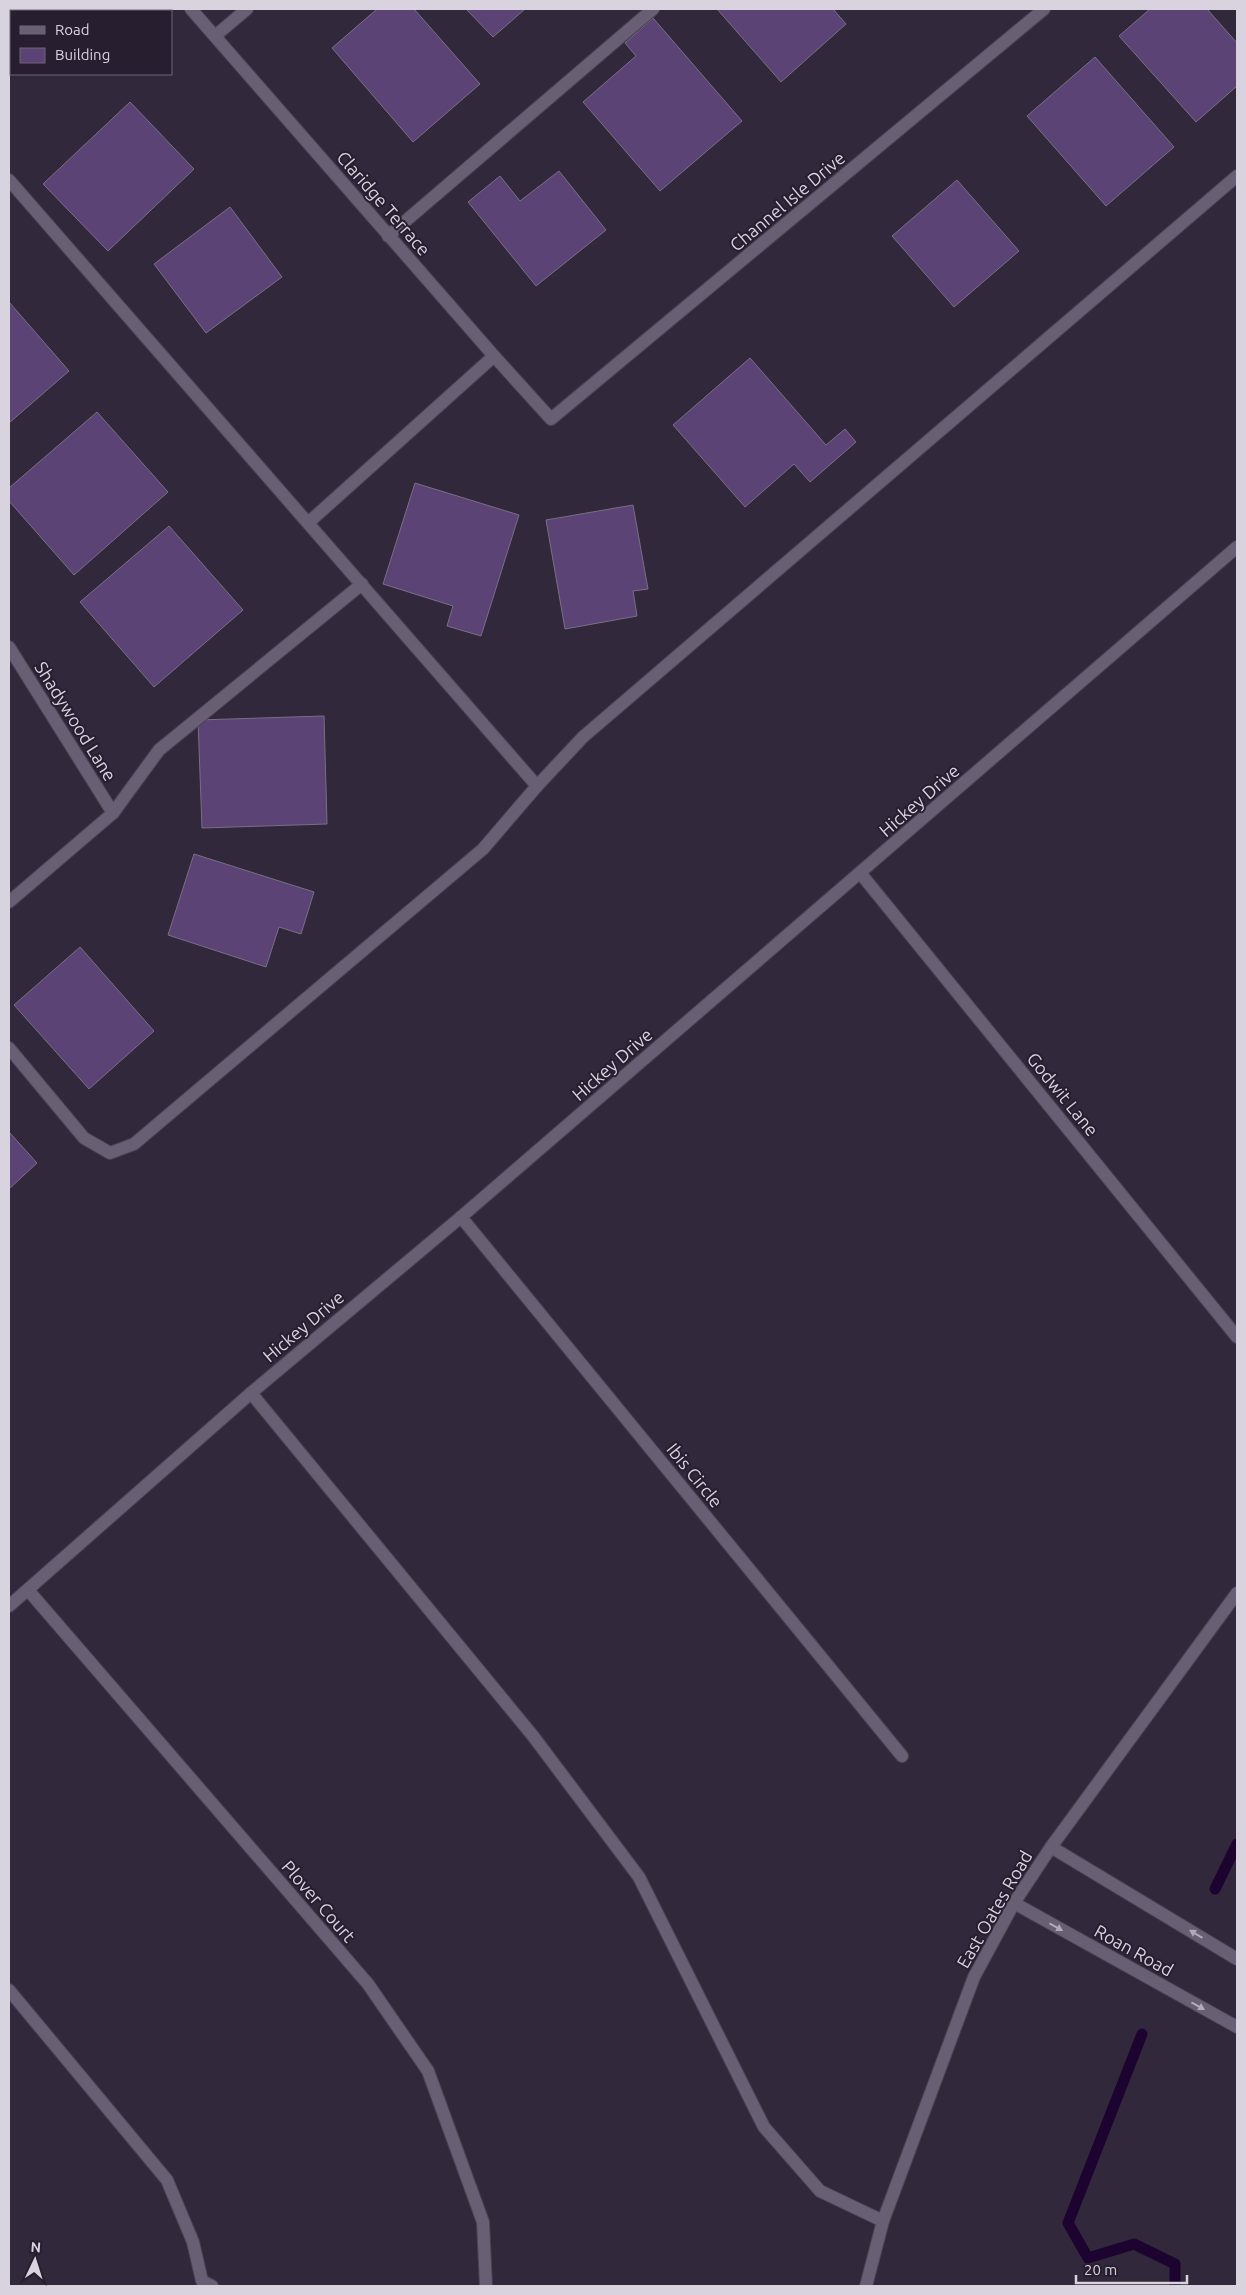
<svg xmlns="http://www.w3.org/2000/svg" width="1246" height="2295" font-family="Ubuntu,sans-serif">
  <rect width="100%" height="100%" fill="#31283b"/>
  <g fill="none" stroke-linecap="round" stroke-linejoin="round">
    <!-- stream -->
    <g stroke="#1c0330" stroke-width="11">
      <path d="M1215,1889L1237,1844"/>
      <path d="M1142,2034L1068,2223L1088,2258L1134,2244L1175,2264V2286"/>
    </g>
  </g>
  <!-- building -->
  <g fill="#5c4376" stroke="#796f85">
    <path d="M377,9H414L480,84L413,142L332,48Z"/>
    <path d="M466,9H525L493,37Z"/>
    <path d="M717,9H833L846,24L781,82Z"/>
    <path d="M1150,9H1207L1237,43V86L1196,122L1119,36Z"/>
    <path d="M653,18L742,121L660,191L583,102L636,56L625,43Z"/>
    <path d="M1095,57L1174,147L1106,206L1027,116Z"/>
    <path d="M130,102L194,169L108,251L43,184Z"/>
    <path d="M559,171L606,230L536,286L468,202L500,176L520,201Z"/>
    <path d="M957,180L1019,251L954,307L892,236Z"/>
    <path d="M230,207L282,277L206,333L154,264Z"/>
    <path d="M9,302L69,371L9,423Z"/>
    <path d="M750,358L826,445L845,429L856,442L810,482L794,464L745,507L673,425Z"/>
    <path d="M97,412L168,492L74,575L9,501V488Z"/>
    <path d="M415,483L519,515L481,636L447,626L453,606L383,584Z"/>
    <path d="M633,505L648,589L633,591L637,616L565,629L546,520Z"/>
    <path d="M169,526L243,610L154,687L80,602Z"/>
    <path d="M324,716L327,824L202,828L198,720Z"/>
    <path d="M194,854L314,892L301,934L279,927L266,967L168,935Z"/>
    <path d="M80,947L154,1031L89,1089L14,1005Z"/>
    <path d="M9,1132L37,1163L9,1189Z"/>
  </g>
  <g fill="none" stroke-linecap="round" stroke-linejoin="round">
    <!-- minor casing -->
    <g stroke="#4b4353" stroke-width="14">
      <g id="minor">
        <path d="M191,9L494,356L551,419L1044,9"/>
        <path d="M215,36L247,9"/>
        <path d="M9,180L537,786"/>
        <path d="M388,236L653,9"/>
        <path d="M308,523L494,356"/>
        <path d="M9,647L113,813"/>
        <path d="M861,874L1237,1337"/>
        <path d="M9,902L113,813L159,750L362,584"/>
        <path d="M9,1048L84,1138L110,1153L134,1144L483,849L537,786L583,737L1237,176"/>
        <path d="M461,1217L902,1756"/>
        <path d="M251,1393L533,1736L639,1877L764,2127L820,2191L883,2221"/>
        <path d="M28,1590L368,1984L428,2071L483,2222L486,2286"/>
        <path d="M9,1606L251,1393L461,1217L1237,547"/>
        <path d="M1051,1847L1237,1959"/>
        <path d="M1014,1903L1237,2027"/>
        <path d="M9,1990L167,2180L193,2242L202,2281L212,2286"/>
        <path d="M866,2286L883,2221L974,1977L1014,1903L1051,1847L1237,1593"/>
      </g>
    </g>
    <!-- minor -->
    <use href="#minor" stroke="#695f75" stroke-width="12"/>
  </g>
  <!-- one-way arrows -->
  <defs><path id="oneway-solid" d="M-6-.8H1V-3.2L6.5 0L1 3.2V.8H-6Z" transform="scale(1.25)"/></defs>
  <g fill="#b2aabb">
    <use href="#oneway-solid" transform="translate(1056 1927) rotate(29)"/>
    <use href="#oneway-solid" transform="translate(1196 1934) rotate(-149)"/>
    <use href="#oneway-solid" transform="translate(1198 2006) rotate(29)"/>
  </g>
  <g text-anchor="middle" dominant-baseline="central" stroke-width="4" stroke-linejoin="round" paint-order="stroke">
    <!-- street labels -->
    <g font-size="18" fill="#d9d3e0" stroke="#271e30">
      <text transform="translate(787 201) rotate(-40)">Channel Isle Drive</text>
      <text transform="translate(384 203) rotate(49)">Claridge Terrace</text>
      <text transform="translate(76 721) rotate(58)">Shadywood Lane</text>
      <text transform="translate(919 800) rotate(-41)">Hickey Drive</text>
      <text transform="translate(612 1064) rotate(-41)">Hickey Drive</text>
      <text transform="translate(1063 1094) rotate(51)">Godwit Lane</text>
      <text transform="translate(303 1326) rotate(-40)">Hickey Drive</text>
      <text transform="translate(695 1475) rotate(51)">Ibis Circle</text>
      <text transform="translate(319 1901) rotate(49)">Plover Court</text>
      <text transform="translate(994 1909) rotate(-60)">East Oates Road</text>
      <text transform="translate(1134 1950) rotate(29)">Roan Road</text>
    </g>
  </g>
  <!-- border -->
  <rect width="1246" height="2295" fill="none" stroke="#d9d3e0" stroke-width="20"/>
  <!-- legend -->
  <rect x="10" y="10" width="162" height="65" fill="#271e30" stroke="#6e6676"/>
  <rect x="20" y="26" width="25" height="8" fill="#695f75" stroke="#6e6676"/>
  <text x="55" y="35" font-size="15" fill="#d9d3e0">Road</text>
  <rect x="20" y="48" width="25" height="15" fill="#5c4376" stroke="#6e6676"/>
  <text x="55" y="60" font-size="15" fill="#d9d3e0">Building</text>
  <!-- north arrow -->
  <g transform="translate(35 2260) rotate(4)" stroke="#271e30" stroke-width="4" paint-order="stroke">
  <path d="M0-4L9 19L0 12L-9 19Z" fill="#d9d3e0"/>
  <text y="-8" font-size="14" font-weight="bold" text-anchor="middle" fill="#d9d3e0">N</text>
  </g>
  <!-- scale -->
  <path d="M1076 2275v8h111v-8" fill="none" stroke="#d9d3e0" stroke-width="2.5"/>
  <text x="1084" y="2275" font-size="15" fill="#d9d3e0" stroke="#271e30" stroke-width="4" paint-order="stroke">20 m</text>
</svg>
